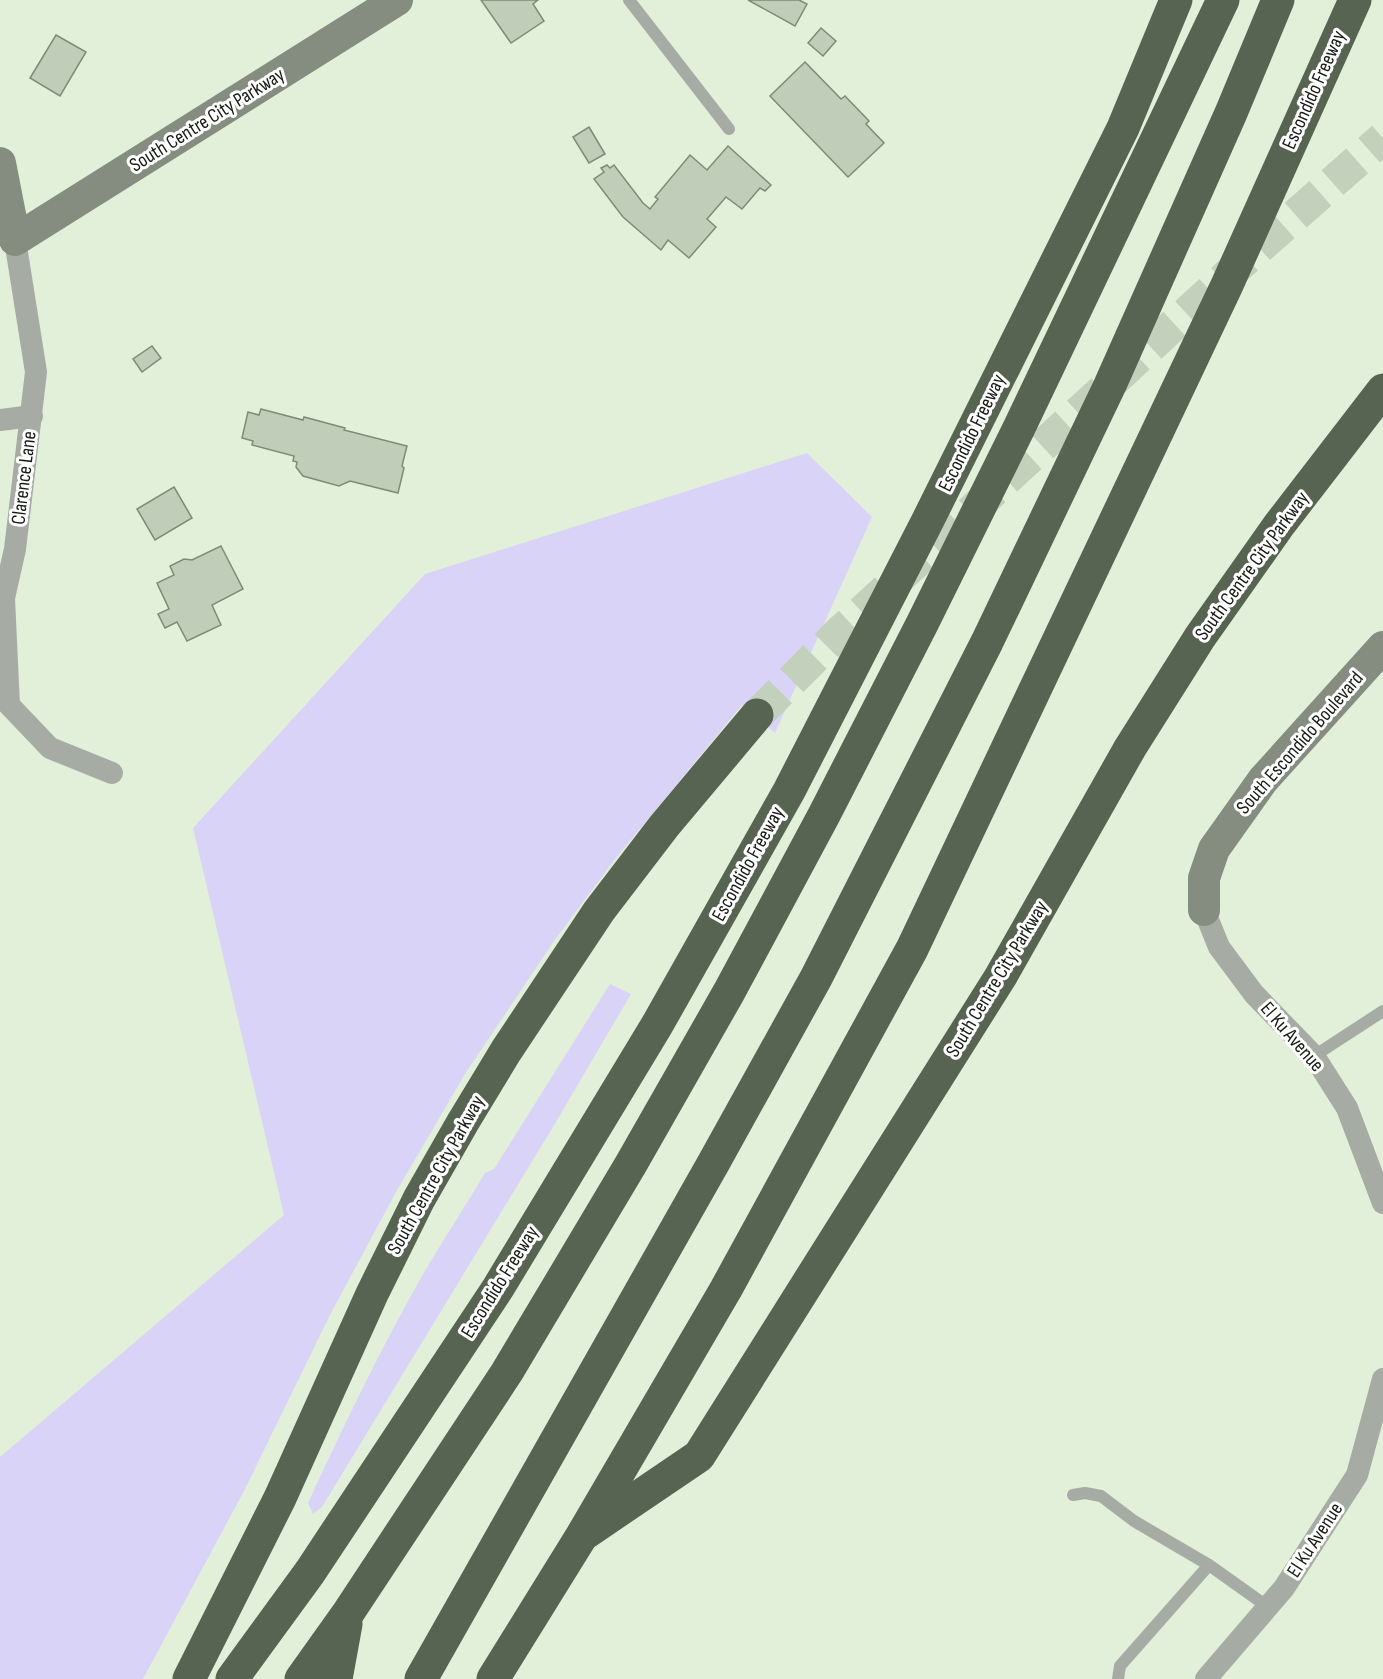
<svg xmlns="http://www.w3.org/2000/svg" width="1383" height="1679" font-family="'Sofia Sans Condensed',sans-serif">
  <rect width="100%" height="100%" fill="#e2f0da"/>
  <!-- green -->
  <g fill="#dad3f8">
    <path d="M807,453L872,517L775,733L742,705L616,858L554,941L465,1074L396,1192L330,1315L244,1491L143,1679H0V1457L284,1215L193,828L425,574Z"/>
    <path d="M610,984L631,994L556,1122L322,1507L313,1514L308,1503C344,1425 381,1348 423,1274C443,1240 465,1207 485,1173L494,1169Z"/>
  </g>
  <!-- building -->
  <g fill="#c0cdb8" stroke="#7e8b77" stroke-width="1.5">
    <path d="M481,0H538L533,4L544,21L511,43Z"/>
    <path d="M748,0H799L807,4L795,26Z"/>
    <path d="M821,28L836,41L823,56L808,43Z"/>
    <path d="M56,35L86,52L60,96L30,78Z"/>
    <path d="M805,62L841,99L845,96L869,121L866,124L884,143L848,177L770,96Z"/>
    <path d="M589,127L605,154L589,163L573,137Z"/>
    <path d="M728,146L771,185L765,191L760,188L742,209L726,197L707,219L716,227L689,258L668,240L661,250L623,217L594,179L604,172L601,168L607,165L610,168L614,165L643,203L650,209L658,199L655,197L690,155L707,170Z"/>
    <path d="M152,346L161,358L142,372L133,359Z"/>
    <path d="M261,409L303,420L304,417L345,428L344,430L407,446L402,466L404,468L398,493L350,481L339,486L303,476L296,467L297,462L293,461L294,456L252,445L253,441L242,438L248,412L259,415Z"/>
    <path d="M174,487L192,518L155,540L137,509Z"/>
    <path d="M221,546L243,589L212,605L221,625L187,641L177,622L165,628L158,614L169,609L157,583L174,575L170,566L184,559L192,560Z"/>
  </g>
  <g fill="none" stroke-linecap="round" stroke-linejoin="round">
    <!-- highway-tunnel -->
    <path stroke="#c3d0bc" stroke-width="33" stroke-dasharray="33 16" stroke-linecap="butt" d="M757,715L839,633L1227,276L1383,138"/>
    <!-- lane -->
    <g stroke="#a6aca3" stroke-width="12">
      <path d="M629,0L729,129"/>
      <path d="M1314,1056L1383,1011"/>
      <path d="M1073,1495L1085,1493L1101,1496L1134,1521L1209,1565L1268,1607"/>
      <path d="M1118,1679L1120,1666L1209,1565"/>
    </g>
    <!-- street -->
    <g stroke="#a6aca3" stroke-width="22">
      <path d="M15,240L36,372L15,549L4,598L9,705L50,748L112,773"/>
      <path d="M0,420L32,416"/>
      <path d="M1204,910L1219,947L1254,994L1314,1056L1347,1108L1383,1203"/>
      <path d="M1206,1679L1284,1588L1357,1475L1383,1379"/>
    </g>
    <!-- secondary -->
    <g stroke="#848d80" stroke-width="32">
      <path d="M0,163L15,240L397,0"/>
      <path d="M1204,910V878L1214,849L1263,780L1383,647"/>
    </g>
    <!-- highway -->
    <g stroke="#586452" stroke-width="33">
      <path d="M587,1532L699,1456L1001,976L1130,748L1200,637L1279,525L1383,390"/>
      <path d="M189,1679L280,1498L372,1294L419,1199L463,1122L506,1051L599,911L664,826L757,715"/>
      <path d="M232,1679L310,1572L498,1288L657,1025L789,791L927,522L1123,128L1176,0"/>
      <path d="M301,1679L348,1613L507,1372L631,1164L729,992L824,815L922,624L1019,428L1223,0"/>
      <path d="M336,1679L346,1624"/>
      <path d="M421,1679L714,1162L816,978L987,642L1110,385L1231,113L1278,0"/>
      <path d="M493,1679L581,1537L726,1289L912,949L1227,285L1355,0"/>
    </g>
  </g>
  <g text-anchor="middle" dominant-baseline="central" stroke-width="6" stroke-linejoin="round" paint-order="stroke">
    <!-- street labels -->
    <g font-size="20" fill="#161b13" stroke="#fff">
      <text transform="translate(1314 90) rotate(-66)">Escondido Freeway</text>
      <text transform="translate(207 120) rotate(-32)">South Centre City Parkway</text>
      <text transform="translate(972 433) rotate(-64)">Escondido Freeway</text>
      <text transform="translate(24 478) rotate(-83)">Clarence Lane</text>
      <text transform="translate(1252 566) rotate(-54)">South Centre City Parkway</text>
      <text transform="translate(1300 743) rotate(-49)">South Escondido Boulevard</text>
      <text transform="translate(748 864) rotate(-61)">Escondido Freeway</text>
      <text transform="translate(997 979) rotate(-59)">South Centre City Parkway</text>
      <text transform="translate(1292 1037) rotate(49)">El Ku Avenue</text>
      <text transform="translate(436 1175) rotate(-61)">South Centre City Parkway</text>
      <text transform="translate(500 1282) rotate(-58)">Escondido Freeway</text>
      <text transform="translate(1315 1540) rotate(-57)">El Ku Avenue</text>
    </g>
  </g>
</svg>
